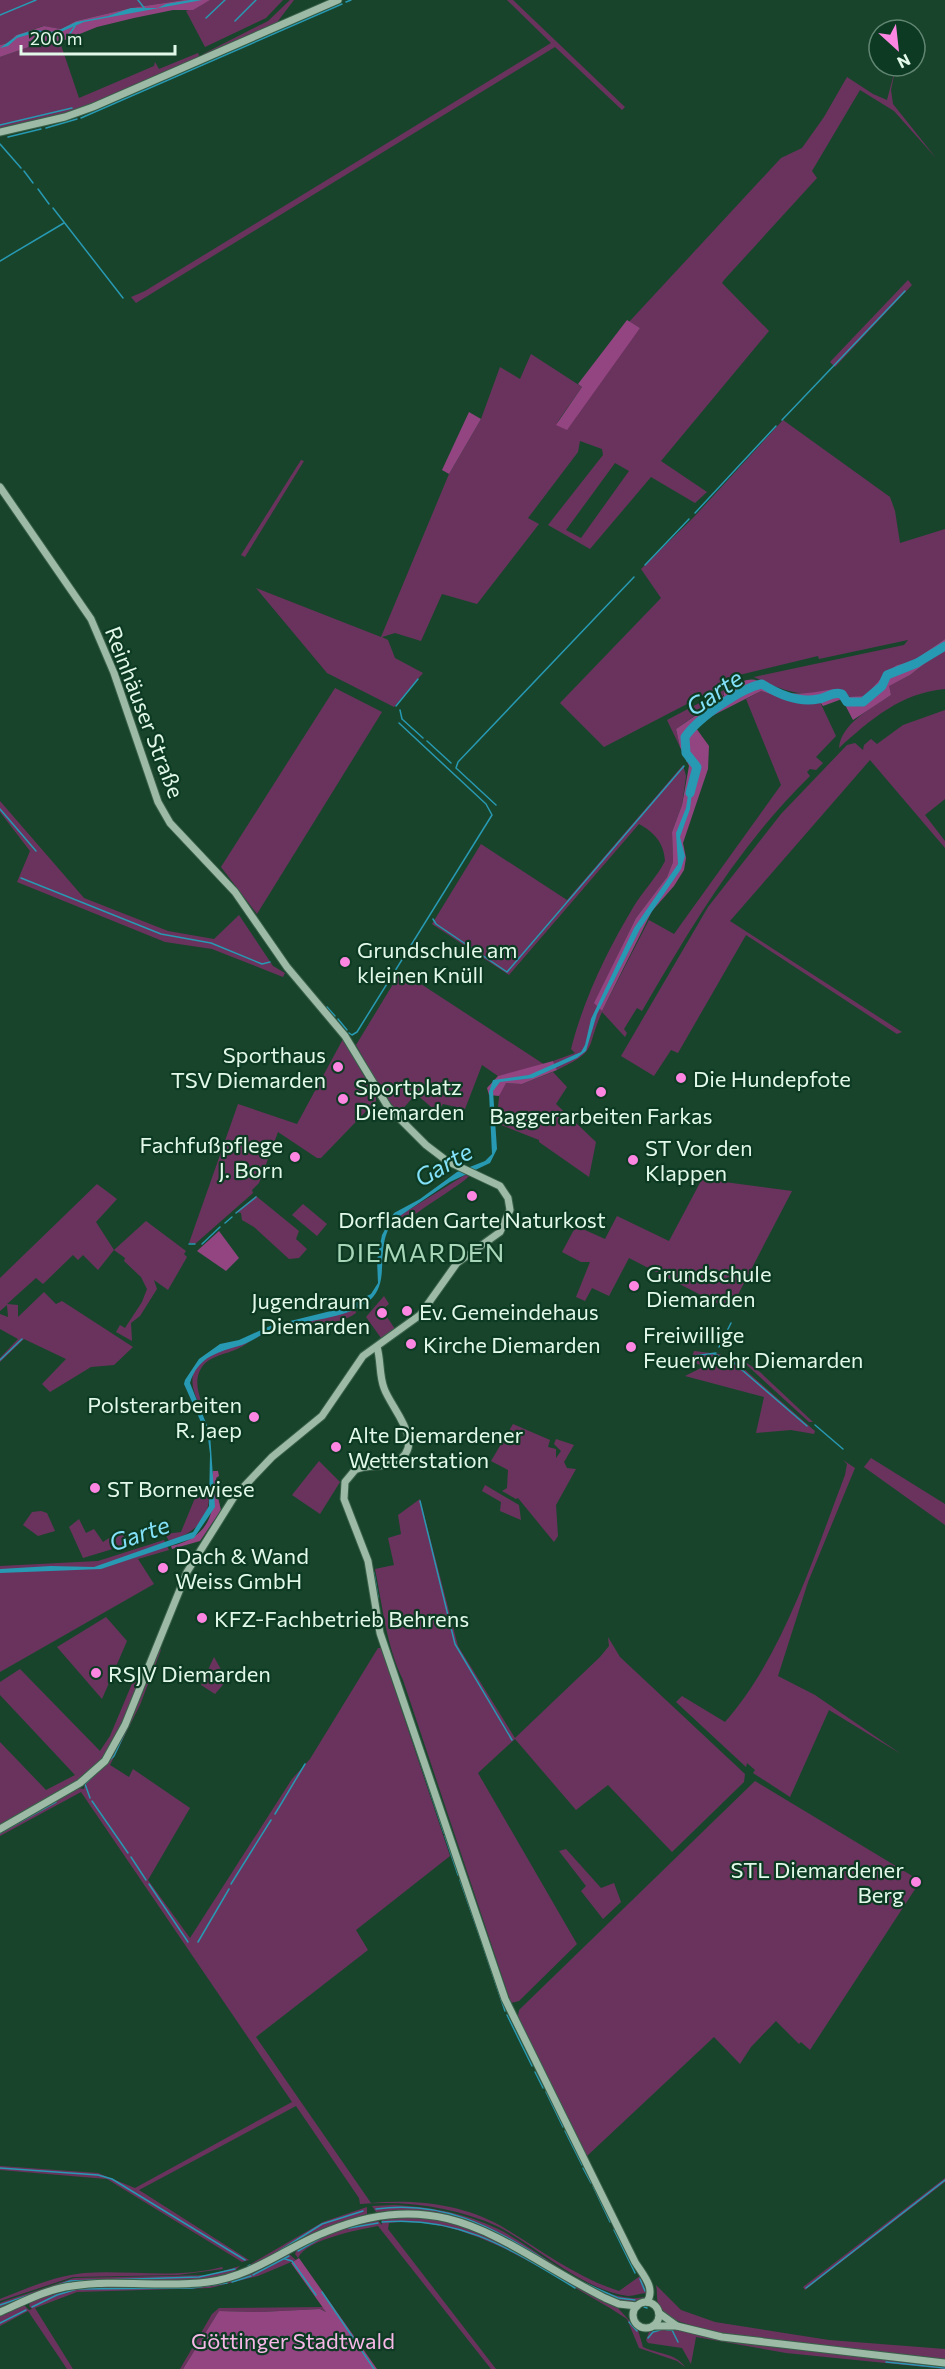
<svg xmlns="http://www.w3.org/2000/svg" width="945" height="2369" font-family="Commissioner,sans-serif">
  <rect width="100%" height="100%" fill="#19442c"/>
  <!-- green -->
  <g fill="#6a335d" fill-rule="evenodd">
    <path d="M0,0H184L131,8L76,21L61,29L43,26L16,35L8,43L0,45Z"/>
    <path d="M210,0H283L266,18L205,47L186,11Z"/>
    <path d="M290,0H294L275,25L207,55L203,54L268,21Z"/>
    <path d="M507,0H513L625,107L622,110L555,47L136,303L131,297L145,291L551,43Z"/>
    <path d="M49,40L60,42L79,98L154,66L155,62L159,69L198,53L199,55L197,59L97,103L57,116L0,130V57Z"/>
    <path d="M896,66L891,90L893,104L936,158L894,111L860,90L812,171L817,178L724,280L722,283L769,331L661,461L707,492L695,503L651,477L590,549L548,525L603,455L602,449L580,441L578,452L528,518L539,524L477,604L442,594L421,641L395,633L382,637L388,640L395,658L423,673L394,707L327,673L256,588L381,637L449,474L481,419L500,367L520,379L531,354L582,387L556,424L640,328L629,322L781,158L802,148L824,117L847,77L873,94L887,100ZM615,463L629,471L581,538L566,530Z"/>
    <path d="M908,280L912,285L835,367L830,362Z"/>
    <path d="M783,420L890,497L895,511L900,543L945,529V639L913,661L897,665L866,696L853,698L833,690C803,699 781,690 754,677L904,645L908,640L819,659L818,656L735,676L716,689L604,747L560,703L661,598L641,569L693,518Z"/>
    <path d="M301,460L304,461L245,557L241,555Z"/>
    <path d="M945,648V689C901,693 871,719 839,748C841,724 871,708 891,695L888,686L910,675Z"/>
    <path d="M335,688L382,712L257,914L221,867Z"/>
    <path d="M724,690V695L676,729L680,747L667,720Z"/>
    <path d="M761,691L787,700L820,702L836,736L816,757L823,763L816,770L810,769L807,772L810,776C740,844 691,927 642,1011L637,1008L624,1029L627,1033L625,1037L602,1012C585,1050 599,1050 557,1070L553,1061L575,1053L571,1049C584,998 607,951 634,906C643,891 657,877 665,861C664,843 654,832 639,824L509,975L432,924L481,844L567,900L683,765L686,776L682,805L672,832L673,862L667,877L636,918L595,1002L602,1011L649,920L674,934L781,785L746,699Z"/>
    <path d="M945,710V799L925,815L945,841V848L870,760L730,921L902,1032L897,1034L746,935L678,1053L671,1050L654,1076L621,1056L708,907L781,814L847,745L855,743L863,750L864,745L871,739L877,744L903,725Z"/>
    <path d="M0,801L84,898L168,931L214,939L239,915L273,966L285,973L283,977L212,949L165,942L17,882L30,851L0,812Z"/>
    <path d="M401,971L545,1065L498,1076L482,1065L465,1109L443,1104L437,1112L416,1094L399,1113L385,1096L356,1045Z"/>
    <path d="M343,1039L376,1097V1101L321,1158H317L278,1132L259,1183L252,1190L253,1193L195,1244L189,1243L238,1104L297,1124Z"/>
    <path d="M553,1072L567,1087L556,1104L596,1142L589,1177L539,1142V1140L496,1123L500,1090L506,1083L522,1084Z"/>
    <path d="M465,1175L469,1176C464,1183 420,1209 408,1220L399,1216Z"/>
    <path d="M702,1179L792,1191L730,1310L629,1258L609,1296L592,1288L585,1301L576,1297L590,1262H581L562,1252L576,1226L605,1239L617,1216L669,1241Z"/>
    <path d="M97,1184L117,1199L96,1222L114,1250L146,1221L186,1251L184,1254L187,1257L168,1290L154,1280L157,1289L140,1316L131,1323L132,1341L116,1332L120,1325L125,1328L142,1302L147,1289L141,1277L124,1261L125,1258L114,1250L98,1270L83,1255L78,1260L73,1255L43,1284L36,1278L7,1304L18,1305V1317L44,1292L56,1304L62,1301L133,1347L114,1365L91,1367L50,1392L42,1384L66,1359L24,1339L0,1362V1358L18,1339L0,1329V1314L8,1317L7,1305L0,1311V1278Z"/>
    <path d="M256,1196L299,1231L296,1239L307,1249L299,1258L289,1259L254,1227L242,1220L241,1213L236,1212Z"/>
    <path d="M303,1204L327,1224L317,1236L292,1215Z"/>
    <path d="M384,1296L389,1304L379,1312L382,1316L385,1314L395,1329L381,1338L366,1317Z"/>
    <path d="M355,1309L356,1313C333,1330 296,1322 270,1331C258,1334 249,1344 237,1349C222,1356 203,1356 198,1376C195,1388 202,1399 201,1407C185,1379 191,1360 223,1349C230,1347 239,1346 246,1343C256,1339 265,1332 275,1328Z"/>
    <path d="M694,1351L719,1354L735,1361L815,1431L814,1434L791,1430L756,1433L764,1397L685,1376L705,1366L690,1362Z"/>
    <path d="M738,1357L760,1372L813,1422H809Z"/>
    <path d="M513,1424L550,1440L548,1447L556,1449V1458L561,1451L554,1444L556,1439L574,1445L564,1462L567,1468L576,1469L556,1505L558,1536L554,1542L518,1498L516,1499L502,1491L507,1488L508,1470L491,1461Z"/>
    <path d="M871,1458L945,1504V1525L864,1467Z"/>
    <path d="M843,1460L855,1468L808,1582L778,1676L815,1695L901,1754L829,1710L790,1797L753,1773L755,1770L747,1763L746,1767L676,1702L682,1696L725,1722C783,1656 814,1556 845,1475L847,1464Z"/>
    <path d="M319,1461L340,1482L320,1514L292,1495Z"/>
    <path d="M485,1485L519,1505L521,1520L500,1511L501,1502L482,1491Z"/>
    <path d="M209,1494C210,1521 192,1534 169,1541L165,1534L181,1532L195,1498Z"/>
    <path d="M420,1499L458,1646L515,1738L600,1657L609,1646L608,1637L620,1657L745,1774L744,1782L672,1852L608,1785L576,1810L515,1739L478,1773L577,1944L519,2001L511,2003L403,1680C386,1644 383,1608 375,1569L394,1565L388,1538L401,1534L398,1515Z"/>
    <path d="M41,1511L47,1513L55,1531L38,1536L23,1525L32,1512Z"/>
    <path d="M79,1519L86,1533L94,1529L103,1542L120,1531L129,1544L83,1558L69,1527Z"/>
    <path d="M164,1540L169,1550L138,1559L154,1584L0,1672V1566L98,1561Z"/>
    <path d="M106,1617L127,1641L102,1699L57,1647Z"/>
    <path d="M378,1648H381L450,1856L356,1930L368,1950L256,2037L371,2203C415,2199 462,2204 501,2226C540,2249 575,2277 619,2291L640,2276L647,2293C640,2293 635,2296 628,2296C580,2289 541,2249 499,2227C457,2207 405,2200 360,2204L359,2198L296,2106L139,2190L249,2260L242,2262L107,2179L0,2170V2166L98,2173L135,2188L292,2102L81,1792L0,1836V1832L78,1788L84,1789L85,1782L116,1748L159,1649L161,1650L140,1705L110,1765L129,1777L133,1769L190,1808L148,1880L190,1938L292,1779L310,1759Z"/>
    <path d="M214,1657L227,1680L215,1694L201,1685Z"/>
    <path d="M20,1669L100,1751L110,1736L134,1679L141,1680C131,1705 122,1737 103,1758C76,1789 35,1807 0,1827V1742L46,1790L75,1775L0,1695V1682Z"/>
    <path d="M755,1781L914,1877L912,1881L916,1877L921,1880L810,2050L801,2042L799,2044L776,2021L751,2047L740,2064L714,2037L587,2156L518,2016L519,2010Z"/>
    <path d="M566,1849L601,1888L614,1883L621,1902L603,1919L581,1891L586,1886L559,1851Z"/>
    <path d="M945,2178V2182L805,2290L803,2287Z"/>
    <path d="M395,2205C431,2207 465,2213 498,2229C536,2248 588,2296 632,2298C636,2299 641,2297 645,2297L631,2303L611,2298C530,2256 474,2203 376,2212L372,2206Z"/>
    <path d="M367,2207V2214C320,2227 282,2255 237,2272L323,2222Z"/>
    <path d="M398,2216L433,2218L475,2229L616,2306L638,2330L643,2347C657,2354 676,2353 685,2367L677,2361L639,2348L627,2319L610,2308C545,2272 467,2214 389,2223L388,2229L496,2369H491L378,2226C358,2230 307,2239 298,2258L295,2254L297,2249L316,2238L376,2218L382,2225V2217Z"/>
    <path d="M289,2254L296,2260L258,2276L210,2288L77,2292L35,2308L73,2369H67L28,2311L0,2326V2315L23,2304L29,2310L32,2309L29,2306L30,2302C93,2276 161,2292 226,2281C249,2278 270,2265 289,2254Z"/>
    <path d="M240,2266L229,2276L194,2281H90L0,2309V2303L5,2301L74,2278L209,2275Z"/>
    <path d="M222,2267L223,2269L178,2275L73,2277L0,2301V2299C27,2288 55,2276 84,2273C130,2270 177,2279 222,2267Z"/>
    <path d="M656,2285L681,2310L715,2322L829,2340L945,2349V2361C896,2355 688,2341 662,2311C655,2304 658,2293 656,2285Z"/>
    <path d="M323,2307L327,2312L320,2309L260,2312L219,2311L183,2369H180L212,2314L219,2308Z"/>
    <path d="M669,2328L748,2344L945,2366V2369L786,2353L696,2337L691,2364L682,2348L648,2343L646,2340L649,2332Z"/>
  </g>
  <!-- forest -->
  <g fill="#924581">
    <path d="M184,0H210L193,10H173L134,18L97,27L60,42L49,40L0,57V45L8,43L16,35L44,26L61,29L76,21L131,8Z"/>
    <path d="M627,320L640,328L567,430L556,425L582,387L578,384Z"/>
    <path d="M469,412L481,419L449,474L442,470Z"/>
    <path d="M945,639V648L910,675L889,686L891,695L853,720L842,699L823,706L820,702L787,700L761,691L708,718L696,728L709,746L708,769L683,843L686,858L684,870L674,886L652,911L602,1011L594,1003L636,918L667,877L673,862L672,832L682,805L689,766L680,747L676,729L724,696V690C762,670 751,683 785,692C801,696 820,691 836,689L849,697L865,696L887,672L897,665L913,661Z"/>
    <path d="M553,1061L557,1070L522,1084L506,1083L499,1096L489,1095L487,1088L498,1076Z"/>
    <path d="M219,1231L239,1258L226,1271L197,1251Z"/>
    <path d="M213,1471H218L219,1476L216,1478L220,1488L217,1493L221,1510L200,1541L172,1549L171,1546C202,1539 214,1521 214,1490C214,1482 211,1478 213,1471Z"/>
    <path d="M299,2258L377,2369H183L219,2311L260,2312L320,2309L326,2312L291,2263Z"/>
  </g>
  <!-- water -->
  <g fill="#2799b2">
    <path d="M190,0H202L84,22L56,34L37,32L17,38L8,46L0,48L18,35L34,30L55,32L76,22L108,16L131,8H158L166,4Z"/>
    <path d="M690,782L693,783L690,809L680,837L685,856L681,869L640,929L597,1014L586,1051L577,1058L533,1078L500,1082L493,1091L497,1149L490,1163L450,1182L394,1220C373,1247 392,1281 370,1300C346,1320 305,1320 275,1328C263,1332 254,1341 242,1345C219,1352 198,1356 190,1383L210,1433L215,1507L194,1538L101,1569L0,1573V1569L51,1566L94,1567L193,1532L209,1506L210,1454L208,1438L184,1384L185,1380L199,1359L220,1344L239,1340L270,1326L339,1309L371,1294L378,1283L377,1260L382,1235L394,1213L420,1199L457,1172L485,1161L492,1154L489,1092L493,1080L529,1075L581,1052L585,1045L591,1019L634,928L678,864L676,833L686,808Z"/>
  </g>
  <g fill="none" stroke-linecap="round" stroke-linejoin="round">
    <!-- stream -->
    <g stroke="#2799b2" stroke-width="1.5">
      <path d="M138,0L145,9"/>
      <path d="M346,2L351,0"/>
      <path d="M0,15L36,0"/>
      <path d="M206,18L225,0"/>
      <path d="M235,21L256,0"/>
      <path d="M69,35L75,26"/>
      <path d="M81,118L342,4"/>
      <path d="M0,125L72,108"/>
      <path d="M46,128L77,119"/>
      <path d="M8,137L41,129"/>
      <path d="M0,144L21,168"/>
      <path d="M24,171L33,183"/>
      <path d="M38,189L49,204"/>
      <path d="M53,208L123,298"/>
      <path d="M0,261L64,223"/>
      <path d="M782,420L905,291"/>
      <path d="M695,513L776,426"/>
      <path d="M645,565L689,519"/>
      <path d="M396,706L418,679"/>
      <path d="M400,710L402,719L423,738"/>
      <path d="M427,741L451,763"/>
      <path d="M687,761L691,758"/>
      <path d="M496,805L456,768L458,762L634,577"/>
      <path d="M0,809L36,851"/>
      <path d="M21,878L161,934L211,943L262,964L270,962"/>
      <path d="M433,919L436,924L507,972L684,766"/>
      <path d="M327,1007L335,1016"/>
      <path d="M338,1019L347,1030"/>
      <path d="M349,1033L352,1035L357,1032L492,815L486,804L399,723"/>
      <path d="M236,1213L256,1197"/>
      <path d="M225,1223L232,1217"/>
      <path d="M189,1244H195"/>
      <path d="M202,1244L220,1227"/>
      <path d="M719,1347L731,1323"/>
      <path d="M714,1354L734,1363L807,1426"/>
      <path d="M694,1356L716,1353"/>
      <path d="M0,1360L22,1339"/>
      <path d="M815,1425L843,1449"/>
      <path d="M420,1501L455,1644L512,1740"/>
      <path d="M374,1573L378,1597"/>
      <path d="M395,1686L444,1833"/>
      <path d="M90,1798L85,1784L114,1756L127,1728"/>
      <path d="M92,1801L128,1853"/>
      <path d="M275,1814L305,1764"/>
      <path d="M0,1833L56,1802"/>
      <path d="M445,1836L458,1875"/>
      <path d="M131,1857L146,1880"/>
      <path d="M460,1880L481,1940"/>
      <path d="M149,1884L188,1942"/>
      <path d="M231,1884L271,1820"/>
      <path d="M198,1942L229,1889"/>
      <path d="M482,1943L505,2011"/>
      <path d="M507,2015L532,2066"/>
      <path d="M535,2072L543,2088"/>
      <path d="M546,2092L563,2127"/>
      <path d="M565,2131L582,2165"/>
      <path d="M0,2168L98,2175L112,2179L245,2260"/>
      <path d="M583,2168L591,2183"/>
      <path d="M593,2186L610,2222"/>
      <path d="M376,2209C443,2200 490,2226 545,2260"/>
      <path d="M382,2222C460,2215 512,2250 575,2288"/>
      <path d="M349,2228L378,2223"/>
      <path d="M614,2230L635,2273"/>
      <path d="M298,2251L324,2236"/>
      <path d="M276,2253L322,2224L363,2211"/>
      <path d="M285,2259L292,2261L316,2295"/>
      <path d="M248,2266L250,2265"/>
      <path d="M253,2275L289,2256"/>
      <path d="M640,2279L645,2291"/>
      <path d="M580,2281L618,2298L635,2300"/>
      <path d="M232,2282L251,2276"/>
      <path d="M806,2288L945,2180"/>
      <path d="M322,2292L374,2369"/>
      <path d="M0,2305L70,2281L199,2277L235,2269"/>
      <path d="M32,2307L57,2295L77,2289L192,2288L227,2283"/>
      <path d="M644,2307L647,2308"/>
      <path d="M629,2322L637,2331"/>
      <path d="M0,2323L26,2310"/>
      <path d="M667,2330H672L678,2342"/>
      <path d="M648,2338L653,2332L660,2330"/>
      <path d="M886,2362L945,2368"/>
    </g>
    <!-- river -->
    <path stroke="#2799b2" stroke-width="9" d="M690,793L697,767L686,753L685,737C698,718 741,688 762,684C778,694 799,703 818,699C827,698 832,691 842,694L847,702H863L882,686L887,675L917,663L945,646"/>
    <!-- secondary casing -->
    <g stroke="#39614a" stroke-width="9">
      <g id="secondary">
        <path d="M0,132L65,117L93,107L338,0"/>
        <path d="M0,487L91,619L114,673L158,802L170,823L235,892L287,967L345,1036L388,1107L426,1145L447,1161L500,1186L508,1198L510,1210L500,1232L457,1263L420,1315L363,1356L322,1416L272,1457L234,1497L187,1572L125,1725L105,1761L80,1783L0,1829"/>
        <path d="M377,1347C381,1360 379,1375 384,1388C391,1409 428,1444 396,1462C384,1469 368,1463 355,1470L345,1482L344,1499L368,1561L380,1633L505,1999L635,2262C643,2275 656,2288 647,2302"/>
        <circle cx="646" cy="2315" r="13"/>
        <path d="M0,2312C23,2302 47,2289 72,2286C117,2279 163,2288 208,2282C254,2276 286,2247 328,2231C448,2182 506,2248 605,2298L619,2304L637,2306"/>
        <path d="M659,2313L677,2326L722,2337L945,2363"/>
        <path d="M654,2326H677"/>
      </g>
    </g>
    <!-- secondary -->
    <use href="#secondary" stroke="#9cbaa6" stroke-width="7"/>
  </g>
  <!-- markers -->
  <g fill="#fd86e2" stroke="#0d3a22" stroke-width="2">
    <circle cx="345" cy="962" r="6"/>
    <circle cx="338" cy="1067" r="6"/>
    <circle cx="681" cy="1078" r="6"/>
    <circle cx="601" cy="1092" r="6"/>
    <circle cx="343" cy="1099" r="6"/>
    <circle cx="295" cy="1157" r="6"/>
    <circle cx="633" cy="1160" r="6"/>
    <circle cx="472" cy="1196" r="6"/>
    <circle cx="634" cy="1286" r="6"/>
    <circle cx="407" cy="1311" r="6"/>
    <circle cx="382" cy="1313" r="6"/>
    <circle cx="411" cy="1344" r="6"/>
    <circle cx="631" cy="1347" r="6"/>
    <circle cx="254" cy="1417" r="6"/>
    <circle cx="336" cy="1447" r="6"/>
    <circle cx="95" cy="1488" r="6"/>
    <circle cx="163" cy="1568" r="6"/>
    <circle cx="202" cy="1618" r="6"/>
    <circle cx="96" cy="1673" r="6"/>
    <circle cx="916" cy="1882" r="6"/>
  </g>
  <g text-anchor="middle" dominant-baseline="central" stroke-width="4.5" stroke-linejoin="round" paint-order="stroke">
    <!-- street labels -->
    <g font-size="22" fill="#e2f9ea" stroke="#0d3a22">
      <text transform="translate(145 712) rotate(69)">Reinhäuser Straße</text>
    </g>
    <!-- poi labels -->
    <g font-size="22" fill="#e2f9ea" stroke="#0d3a22" text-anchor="start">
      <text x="357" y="949">Grundschule am<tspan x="357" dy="25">kleinen Knüll</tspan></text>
      <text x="326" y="1054" text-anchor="end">Sporthaus<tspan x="326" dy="25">TSV Diemarden</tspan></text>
      <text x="693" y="1078">Die Hundepfote</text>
      <text x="355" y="1086">Sportplatz<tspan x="355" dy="25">Diemarden</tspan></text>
      <text x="601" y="1115" text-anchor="middle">Baggerarbeiten Farkas</text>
      <text x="283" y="1144" text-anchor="end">Fachfußpflege<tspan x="283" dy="25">J. Born</tspan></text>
      <text x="645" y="1147">ST Vor den<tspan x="645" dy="25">Klappen</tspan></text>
      <text x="472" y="1219" text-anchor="middle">Dorfladen Garte Naturkost</text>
      <text x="646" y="1273">Grundschule<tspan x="646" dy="25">Diemarden</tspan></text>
      <text x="370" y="1300" text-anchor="end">Jugendraum<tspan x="370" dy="25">Diemarden</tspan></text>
      <text x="419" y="1311">Ev. Gemeindehaus</text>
      <text x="643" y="1334">Freiwillige<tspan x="643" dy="25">Feuerwehr Diemarden</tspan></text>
      <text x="423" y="1344">Kirche Diemarden</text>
      <text x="242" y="1404" text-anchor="end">Polsterarbeiten<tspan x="242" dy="25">R. Jaep</tspan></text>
      <text x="348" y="1434">Alte Diemardener<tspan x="348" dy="25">Wetterstation</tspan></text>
      <text x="107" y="1488">ST Bornewiese</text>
      <text x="175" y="1555">Dach &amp; Wand<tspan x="175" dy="25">Weiss GmbH</tspan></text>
      <text x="214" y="1618">KFZ-Fachbetrieb Behrens</text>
      <text x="108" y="1673">RSJV Diemarden</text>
      <text x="904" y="1869" text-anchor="end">STL Diemardener<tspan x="904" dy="25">Berg</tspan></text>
    </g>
    <!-- park labels -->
    <g font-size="22" fill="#f8b8e7" stroke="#0d3a22">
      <text x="293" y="2340">Göttinger Stadtwald</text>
    </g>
    <!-- water labels -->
    <g font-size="24" font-style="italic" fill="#83e1f9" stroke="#0d3a22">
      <text transform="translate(714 692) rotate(-34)">Garte</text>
      <text transform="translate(443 1164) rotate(-30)">Garte</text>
      <text transform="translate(139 1533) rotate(-19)">Garte</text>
    </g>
    <!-- quarter labels -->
    <g font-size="26" letter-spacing="1.5" fill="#a8d6b8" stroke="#0d3a22">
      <text x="421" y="1251">DIEMARDEN</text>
    </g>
  </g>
  <!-- north arrow -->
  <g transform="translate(897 48) rotate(153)"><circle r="28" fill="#0d3a22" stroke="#628672" stroke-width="1.5"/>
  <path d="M0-4.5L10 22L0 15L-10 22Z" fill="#fd86e2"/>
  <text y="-9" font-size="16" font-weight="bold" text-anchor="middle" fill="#e2f9ea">N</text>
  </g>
  <!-- scale -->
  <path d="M21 45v9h154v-9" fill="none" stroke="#e2f9ea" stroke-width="3"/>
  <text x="30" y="45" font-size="18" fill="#e2f9ea" stroke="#0d3a22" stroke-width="4.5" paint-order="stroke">200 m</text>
</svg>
